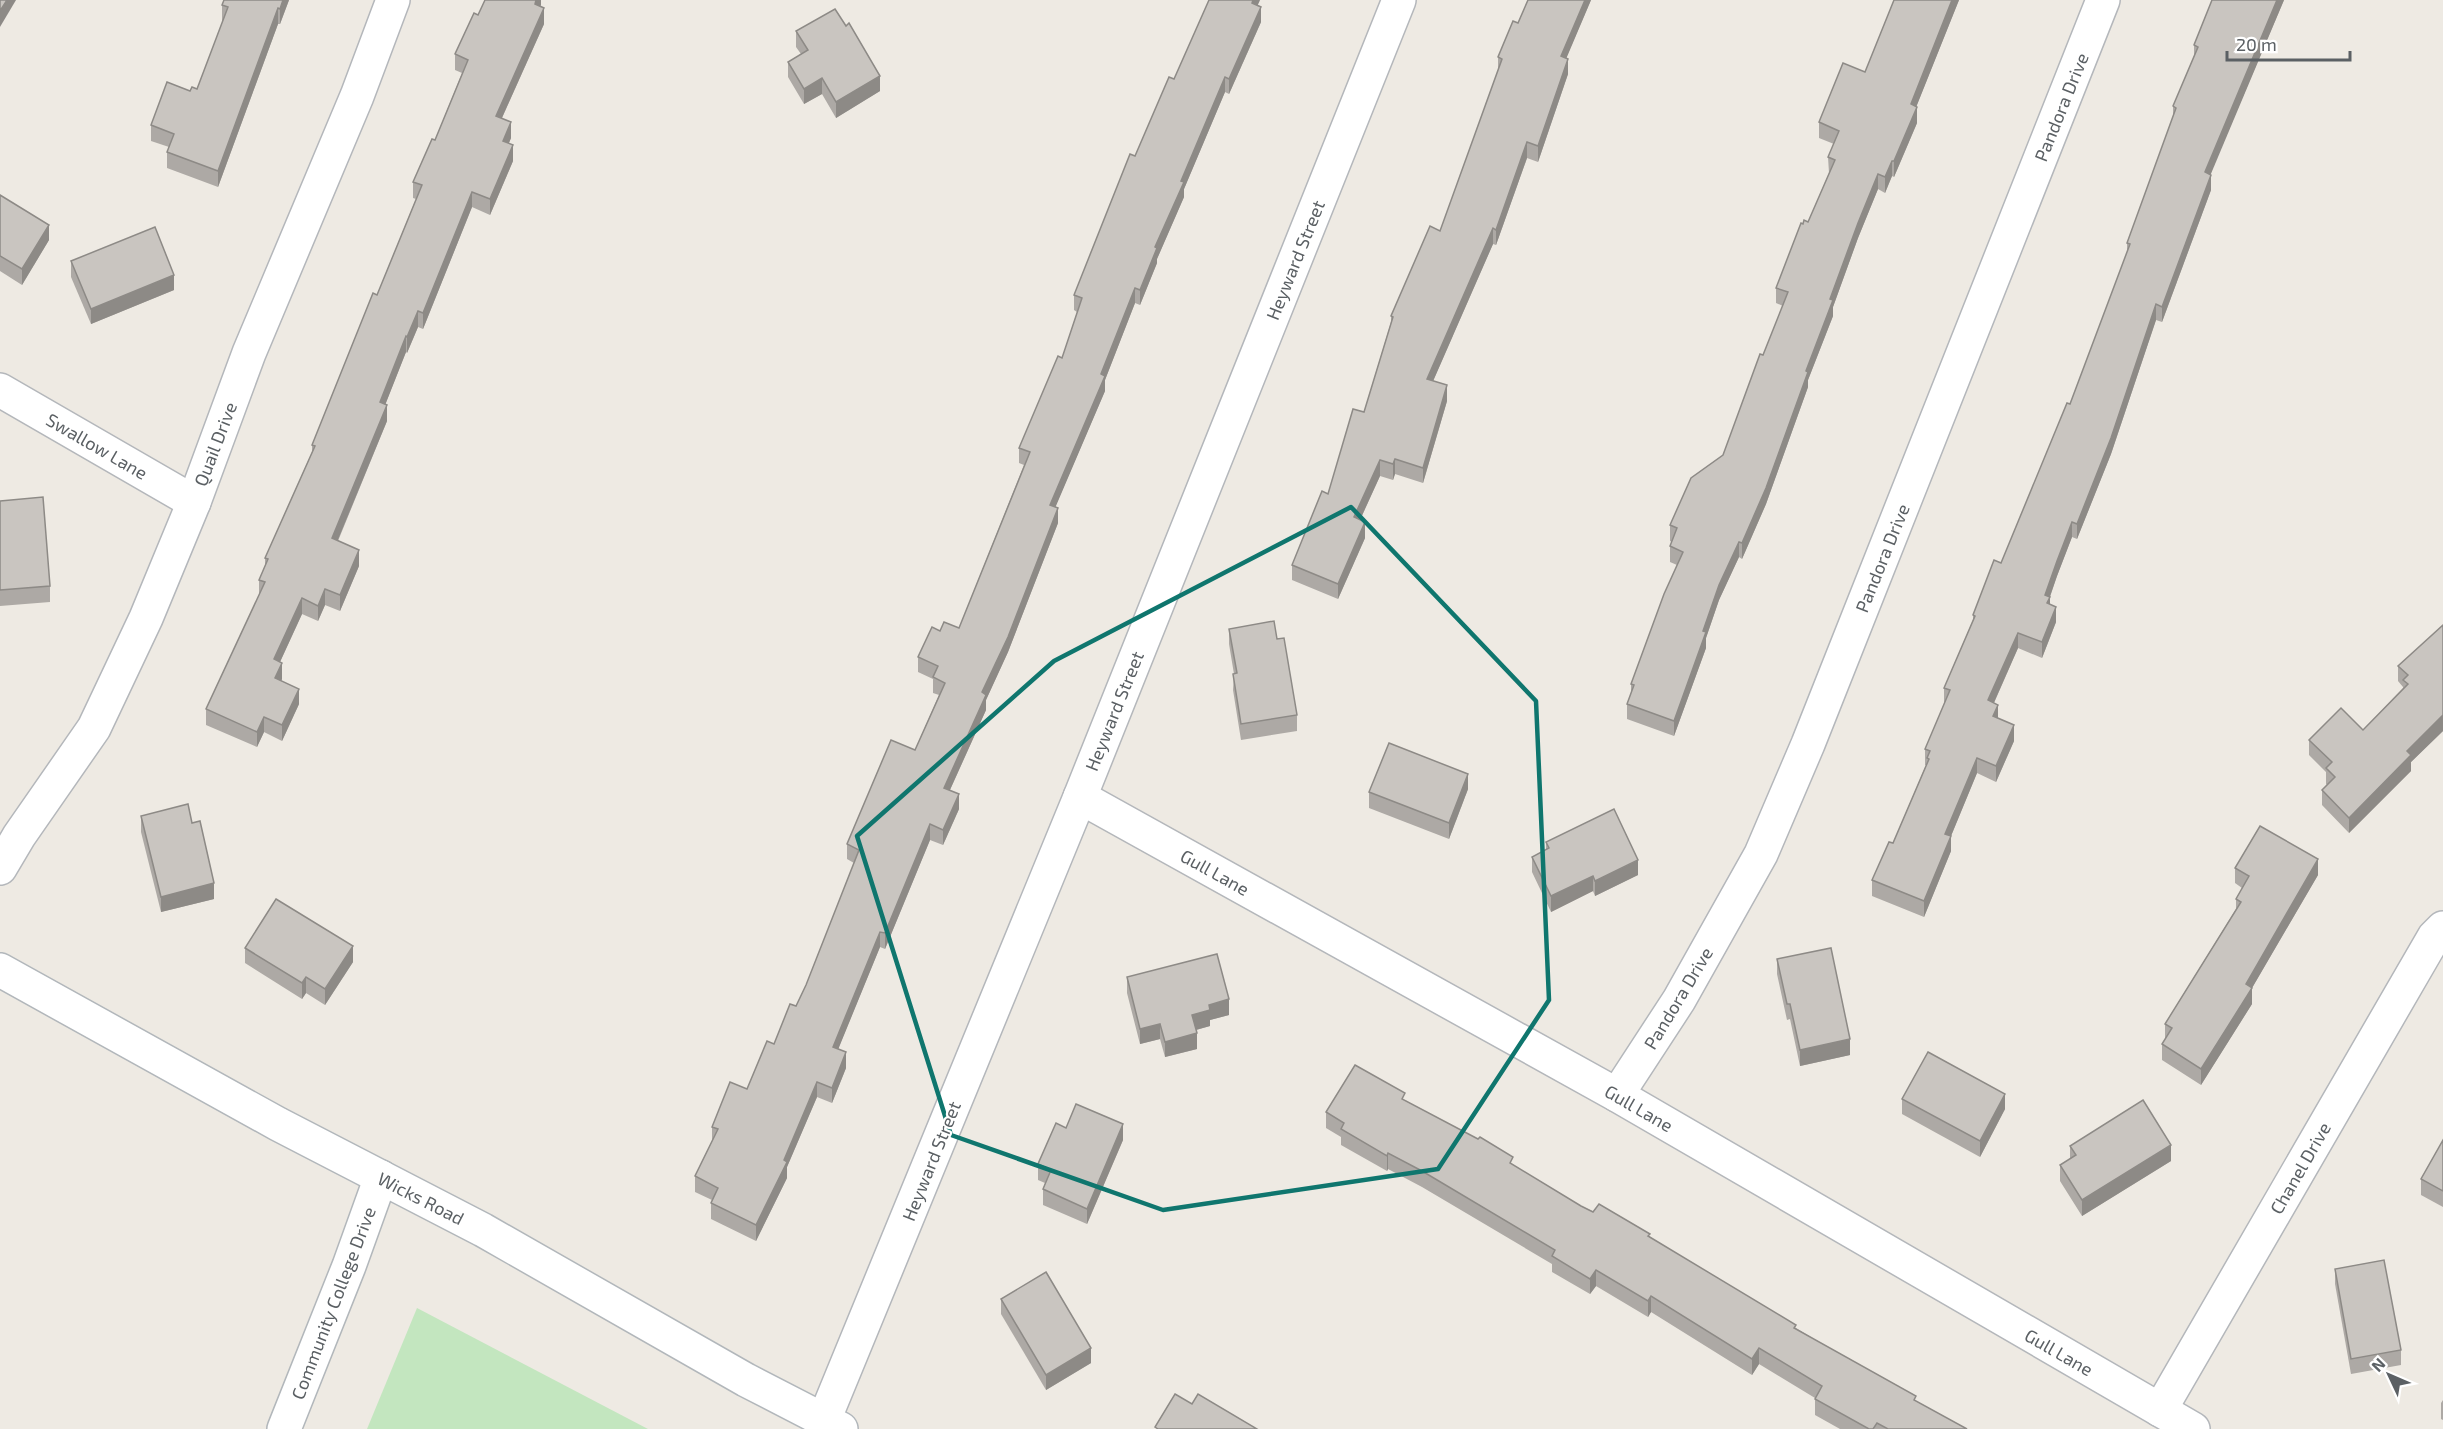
<svg xmlns="http://www.w3.org/2000/svg" width="2443" height="1429" font-family="'Exo 2',sans-serif">
  <rect width="100%" height="100%" fill="#eeeae3"/>
  <!-- green -->
  <path fill="#c3e6bf" d="M417,1308L648,1429H367Z"/>
  <g fill="none" stroke-linecap="round" stroke-linejoin="round">
    <!-- street casing -->
    <g stroke="#b4b7bb" stroke-width="36">
      <g id="street">
        <path d="M0,390L194,502"/>
        <path d="M1080,797L1617,1095L2193,1429"/>
        <path d="M0,868L19,836L94,728L146,618L194,502L249,353L357,96L393,0"/>
        <path d="M1617,1095L1679,1000L1761,854L1808,744L2103,0"/>
        <path d="M2160,1410L2434,937L2443,928"/>
        <path d="M824,1420L1080,797L1399,0"/>
      </g>
    </g>
    <!-- secondary casing -->
    <g stroke="#b2b7bb" stroke-width="36">
      <g id="secondary">
        <path d="M0,970L278,1124L483,1230L746,1380L841,1429"/>
        <path d="M284,1429L349,1266L381,1177"/>
      </g>
    </g>
    <!-- street -->
    <use href="#street" stroke="#fff" stroke-width="33"/>
    <!-- secondary -->
    <use href="#secondary" stroke="#fff" stroke-width="33"/>
  </g>
  <!-- wall -->
  <g fill="#ada9a5">
    <path d="M289,0L280,24H278L218,187L167,168V152L169,147L151,141V125L190,91L197,89L223,21H222V5Z"/>
    <path d="M541,0L540,6L544,24L502,118L511,138L509,143L513,161L490,215L472,207L423,329L418,327L407,353L406,352L385,405L387,421L338,541L359,566L340,611L325,605L318,621L302,614L280,662L282,679L281,681L299,704L282,741L264,732L257,747L206,725V709L259,595V580L265,566V558L312,452V445L377,295L416,199L413,198V182L435,140L462,73L455,70V54L478,15Z"/>
    <path d="M1260,0L1257,5L1261,22L1229,94L1225,92L1184,189V197L1157,259V263L1140,305L1135,303L1105,380V391L1055,507L1058,523L1008,652L986,700V710L950,790L959,809L943,845L930,840L885,949L880,947L838,1049L846,1068L832,1103L817,1097L787,1167V1178L756,1241L711,1219V1203L712,1200L695,1192V1176L712,1141V1127L747,1089L796,1006L806,985L854,863L847,859V844L915,750L939,695L933,693V679L918,672V657L940,631L959,628L1024,465L1019,463V448L1062,358L1077,312L1074,310V295L1135,156L1174,79Z"/>
    <path d="M1528,0H1591L1566,58L1568,74L1538,162L1527,158L1496,245L1493,244L1433,381L1447,401L1423,483L1395,474L1393,480L1380,476L1360,520L1365,538L1338,599L1292,580V565L1328,494L1364,412L1391,322V316L1440,231L1498,71V57L1518,23Z"/>
    <path d="M1894,0H1959L1916,107L1917,123L1894,177L1892,176L1885,193L1878,189L1858,238L1833,307V316L1808,380V387L1766,504L1742,559L1739,557L1719,600L1706,638V648L1674,736L1627,719V704L1631,693V684L1677,565L1670,562V546L1672,542L1670,541V525L1723,455L1783,306L1776,303V288L1803,224L1808,222L1829,173L1828,157L1834,144L1819,138V122L1865,72Z"/>
    <path d="M2212,0H2284L2210,174L2211,190L2162,322L2156,320L2111,454L2077,539L2072,537L2057,576L2050,597V604L2056,622L2042,658L2018,648L1994,703L1998,718L2014,741L1996,782L1977,773L1951,836V851L1924,917L1872,896V880L1893,843L1926,765H1925V749L1944,704V688L1973,620V615L2001,563L2070,404L2127,253V243L2173,117V106L2194,56V45Z"/>
    <path d="M796,31L880,91L836,118L822,94L804,104L788,77V62L801,54L796,47Z"/>
    <path d="M0,195L49,240L22,285L0,271Z"/>
    <path d="M71,261L174,290L91,324L71,277Z"/>
    <path d="M0,501L50,586V602L0,606Z"/>
    <path d="M2443,625V731L2411,762V771L2349,833L2322,805V790L2327,785L2326,784V772L2309,755V740L2363,730L2403,688V687L2398,681V666Z"/>
    <path d="M1229,629L1277,639L1297,715V731L1241,740L1233,690L1234,674L1229,644Z"/>
    <path d="M1468,789L1449,839L1369,808V792Z"/>
    <path d="M141,816L192,823L214,899L161,912L141,832Z"/>
    <path d="M1546,842L1638,875L1595,896L1593,891L1551,912L1532,872V857L1546,850Z"/>
    <path d="M2235,868L2318,875L2252,988V1004L2201,1085L2162,1060V1044L2165,1039V1024L2236,909V899L2242,888L2235,883Z"/>
    <path d="M245,948L353,962L325,1005L306,993L302,999L245,963Z"/>
    <path d="M1777,959L1850,1055L1800,1066L1790,1019L1787,1020L1777,974Z"/>
    <path d="M1127,977L1229,1015L1210,1020V1026L1196,1030L1197,1049L1165,1057L1160,1039L1140,1044L1127,993Z"/>
    <path d="M1902,1099L2005,1109L1980,1157L1902,1114Z"/>
    <path d="M1405,1100L1581,1206L1650,1237L1796,1328L1916,1401L1967,1429H1840L1815,1415V1398L1759,1364L1752,1375L1651,1312L1648,1317L1596,1286L1590,1294L1552,1272V1264L1422,1187L1388,1169L1387,1171L1341,1145V1137L1326,1128V1112Z"/>
    <path d="M1066,1128L1123,1140L1087,1224L1043,1205V1189L1045,1183L1038,1180V1164Z"/>
    <path d="M2443,1140V1207L2421,1195V1179Z"/>
    <path d="M2070,1146L2171,1161L2082,1216L2060,1181V1165L2070,1159Z"/>
    <path d="M2335,1269L2401,1350V1365L2351,1374L2335,1284Z"/>
    <path d="M1001,1299L1091,1363L1046,1390L1001,1314Z"/>
    <path d="M2443,1400V1420L2441,1419V1403Z"/>
  </g>
  <!-- shaded-wall -->
  <g fill="#8d8a86">
    <path d="M7,0H16L0,27V11Z"/>
    <path d="M283,0H289L280,24V9Z"/>
    <path d="M536,0H541V5L535,19V4Z"/>
    <path d="M1253,0H1260L1252,18V3Z"/>
    <path d="M1585,0H1591L1561,71V56Z"/>
    <path d="M1952,0H1959L1911,120V104Z"/>
    <path d="M2277,0H2284L2205,188V172Z"/>
    <path d="M1261,7V22L1229,94V79Z"/>
    <path d="M278,8V24L218,187V171Z"/>
    <path d="M544,8V24L496,131V116Z"/>
    <path d="M1568,59V74L1538,162V146Z"/>
    <path d="M880,76V91L836,118V102Z"/>
    <path d="M1225,77V92L1184,189V197L1157,259V263L1140,305V290L1155,247L1181,181Z"/>
    <path d="M822,78V94L804,104V89Z"/>
    <path d="M1917,107V123L1894,177V161Z"/>
    <path d="M511,122V138L503,156V141Z"/>
    <path d="M1527,142V158L1496,245V230Z"/>
    <path d="M513,145V161L490,215V199Z"/>
    <path d="M1892,161V176L1885,193V177Z"/>
    <path d="M1878,174V189L1858,238L1833,307V316L1808,380V387L1766,504L1742,559V543L1806,371L1830,299L1858,223Z"/>
    <path d="M2211,175V190L2162,322V307Z"/>
    <path d="M472,192V207L423,329V313Z"/>
    <path d="M49,225V240L22,285V269Z"/>
    <path d="M1493,228V244L1427,395V379Z"/>
    <path d="M174,275V290L91,324V309Z"/>
    <path d="M1135,288V303L1105,380V391L1050,520V505Z"/>
    <path d="M2156,304V320L2111,454L2077,539V524Z"/>
    <path d="M418,311V327L407,353V337Z"/>
    <path d="M406,336V352L380,418V402Z"/>
    <path d="M1447,385V401L1423,483V468Z"/>
    <path d="M387,405V421L332,554V538Z"/>
    <path d="M1395,459V474L1393,480V464Z"/>
    <path d="M1380,460V476L1354,533V517Z"/>
    <path d="M1058,508V523L1008,652L986,700V710L944,803V788L982,692Z"/>
    <path d="M1365,522V538L1338,599V584Z"/>
    <path d="M2072,522V537L2057,576L2049,599L2050,597V613L2045,595L2057,561Z"/>
    <path d="M1739,542V557L1719,600L1706,638V648L1674,736V721L1703,631L1719,585Z"/>
    <path d="M359,550V566L340,611V595Z"/>
    <path d="M325,589V605L318,621V606Z"/>
    <path d="M302,598V614L274,675V659Z"/>
    <path d="M2056,607V622L2042,658V642Z"/>
    <path d="M2018,633V648L1988,716V700Z"/>
    <path d="M282,663V679L275,694V678Z"/>
    <path d="M299,689V704L282,741V725Z"/>
    <path d="M1998,705V721L1993,716Z"/>
    <path d="M2443,715V731L2411,762V771L2349,833V818L2407,751Z"/>
    <path d="M264,717V732L257,747V732Z"/>
    <path d="M2014,725V741L1996,782V766Z"/>
    <path d="M1977,758V773L1951,836V851L1924,917V901L1945,834Z"/>
    <path d="M1468,774V789L1449,839V823Z"/>
    <path d="M959,794V809L943,845V830Z"/>
    <path d="M930,824V840L885,949V933Z"/>
    <path d="M2318,859V875L2252,988V1004L2201,1085V1069L2246,984Z"/>
    <path d="M1638,860V875L1595,896V881Z"/>
    <path d="M1593,876V891L1551,912V896Z"/>
    <path d="M214,883V899L161,912V897Z"/>
    <path d="M880,932V947L833,1062V1047Z"/>
    <path d="M353,946V962L325,1005V989Z"/>
    <path d="M306,977V993L302,999V983Z"/>
    <path d="M1229,999V1015L1210,1020V1026L1192,1031V1015L1209,1005Z"/>
    <path d="M1160,1024V1039L1140,1044V1029Z"/>
    <path d="M1197,1033V1049L1165,1057V1042Z"/>
    <path d="M1850,1039V1055L1800,1066V1050Z"/>
    <path d="M846,1052V1068L832,1103V1088Z"/>
    <path d="M817,1082V1097L787,1167V1178L756,1241V1225Z"/>
    <path d="M2005,1094V1109L1980,1157V1141Z"/>
    <path d="M1123,1124V1140L1087,1224V1209Z"/>
    <path d="M2171,1145V1161L2082,1216V1200Z"/>
    <path d="M1388,1153V1169L1387,1171V1156Z"/>
    <path d="M1596,1270V1286L1590,1294V1279Z"/>
    <path d="M1651,1296V1312L1648,1317V1301Z"/>
    <path d="M1091,1348V1363L1046,1390V1375Z"/>
    <path d="M1759,1348V1364L1752,1375V1359Z"/>
  </g>
  <!-- building -->
  <g fill="#c9c5c0" stroke="#8d8a86" stroke-width="1.5">
    <path d="M0,0H7L0,11Z"/>
    <path d="M224,0H283L280,9L278,8L218,171L167,152L174,134L151,125L167,82L190,91L192,87L197,89L228,7L222,5Z"/>
    <path d="M485,0H536L535,4L544,8L496,116L511,122L503,141L513,145L490,199L472,192L423,313L418,311L407,337L406,336L380,402L387,405L332,538L359,550L340,595L325,589L318,606L302,598L274,659L282,663L275,678L299,689L282,725L264,717L257,732L206,709L265,582L259,580L268,559L265,558L315,446L312,445L373,293L377,295L422,185L413,182L432,139L435,140L468,60L455,54L474,13L478,15Z"/>
    <path d="M1209,0H1253L1252,3L1261,7L1229,79L1225,77L1181,181L1184,182L1155,247L1157,248L1140,290L1135,288L1101,374L1105,376L1050,505L1058,508L1008,637L982,692L986,695L944,788L959,794L943,830L930,824L885,933L880,932L833,1047L846,1052L832,1088L817,1082L784,1160L787,1162L756,1225L711,1203L718,1188L695,1176L718,1129L712,1127L730,1082L747,1089L767,1041L774,1044L790,1004L796,1006L806,985L859,850L847,844L891,740L915,750L945,683L933,677L938,666L918,657L932,627L940,631L944,622L959,628L1030,452L1019,448L1058,356L1062,358L1082,298L1074,295L1130,154L1135,156L1169,77L1174,79Z"/>
    <path d="M1528,0H1585L1561,56L1568,59L1538,146L1527,142L1496,230L1493,228L1427,379L1447,385L1423,468L1395,459L1393,464L1380,460L1354,517L1365,522L1338,584L1292,565L1322,491L1328,494L1353,409L1364,412L1393,317L1391,316L1430,226L1440,231L1502,59L1498,57L1513,21L1518,23Z"/>
    <path d="M1894,0H1952L1911,104L1917,107L1894,161H1892L1885,177L1878,174L1858,223L1830,299L1833,300L1806,371L1808,372L1766,488L1742,543L1739,542L1719,585L1703,631L1706,632L1674,721L1627,704L1634,685L1631,684L1664,594L1683,552L1670,546L1677,528L1670,525L1691,478L1723,455L1760,354L1763,355L1788,292L1776,288L1801,223L1803,224L1804,220L1808,222L1835,160L1828,157L1839,131L1819,122L1843,63L1865,72Z"/>
    <path d="M2212,0H2277L2205,172L2211,175L2162,307L2156,304L2111,438L2077,524L2072,522L2057,561L2045,595L2050,597L2047,603L2056,607L2042,642L2018,633L1988,700L1998,705L1993,716L2014,725L1996,766L1977,758L1945,834L1951,836L1924,901L1872,880L1889,842L1893,843L1929,759L1927,758L1930,751L1925,749L1950,690L1944,688L1975,616L1973,615L1994,560L2001,563L2067,403L2070,404L2130,244L2127,243L2176,108L2173,106L2198,47L2194,45Z"/>
    <path d="M835,9L846,26L849,23L880,76L836,102L822,78L804,89L788,62L808,50L796,31Z"/>
    <path d="M0,195L49,225L22,269L0,256Z"/>
    <path d="M155,227L174,275L91,309L71,261Z"/>
    <path d="M43,497L50,586L0,590V501Z"/>
    <path d="M1274,621L1277,639L1284,638L1297,715L1241,724L1233,674L1237,673L1229,629Z"/>
    <path d="M2443,625V715L2407,751L2411,755L2349,818L2322,790L2335,777L2326,768L2332,762L2309,740L2341,708L2363,730L2408,684L2403,680L2408,675L2398,666Z"/>
    <path d="M1389,743L1468,774L1449,823L1369,792Z"/>
    <path d="M188,804L192,823L200,821L214,883L161,897L141,816Z"/>
    <path d="M1614,809L1638,860L1595,881L1593,876L1551,896L1532,857L1549,848L1546,842Z"/>
    <path d="M2260,826L2318,859L2246,984L2252,988L2201,1069L2162,1044L2172,1028L2165,1024L2241,902L2236,899L2249,876L2235,868Z"/>
    <path d="M276,899L353,946L325,989L306,977L302,983L245,948Z"/>
    <path d="M1831,948L1850,1039L1800,1050L1790,1004H1787L1777,959Z"/>
    <path d="M1217,954L1229,999L1209,1005L1210,1010L1192,1015L1197,1033L1165,1042L1160,1024L1140,1029L1127,977Z"/>
    <path d="M1928,1052L2005,1094L1980,1141L1902,1099Z"/>
    <path d="M1355,1065L1405,1093L1402,1099L1478,1139L1480,1137L1513,1157L1510,1163L1581,1206L1593,1212L1599,1204L1650,1234L1648,1236L1796,1325L1794,1328L1916,1396L1914,1400L1967,1429H1888L1877,1423L1873,1429H1869L1815,1399L1822,1386L1759,1348L1752,1359L1651,1296L1648,1301L1596,1270L1590,1279L1552,1256L1555,1250L1422,1171L1388,1153L1387,1156L1341,1129L1344,1123L1326,1112Z"/>
    <path d="M2143,1100L2171,1145L2082,1200L2060,1165L2076,1155L2070,1146Z"/>
    <path d="M1076,1104L1123,1124L1087,1209L1043,1189L1051,1170L1038,1164L1056,1123L1066,1128Z"/>
    <path d="M2443,1140V1191L2421,1179Z"/>
    <path d="M2384,1260L2401,1350L2351,1359L2335,1269Z"/>
    <path d="M1046,1272L1091,1348L1046,1375L1001,1299Z"/>
    <path d="M1175,1394L1192,1404L1198,1394L1257,1429H1158L1155,1427Z"/>
  </g>
  <!-- marked area -->
  <path fill="none" stroke="#0f766e" stroke-width="4.5" stroke-linejoin="round" d="M1351,507L1536,701L1549,1000L1438,1169L1163,1210L951,1135L857,836L1054,661Z"/>
  <g text-anchor="middle" dominant-baseline="central" stroke-width="4.5" stroke-linejoin="round" paint-order="stroke">
    <!-- street labels -->
    <g font-size="18" fill="#5b6064" stroke="#fff">
      <text transform="translate(2061 107) rotate(-68)">Pandora Drive</text>
      <text transform="translate(1295 260) rotate(-68)">Heyward Street</text>
      <text transform="translate(215 444) rotate(-69)">Quail Drive</text>
      <text transform="translate(97 446) rotate(30)">Swallow Lane</text>
      <text transform="translate(1882 558) rotate(-68)">Pandora Drive</text>
      <text transform="translate(1114 711) rotate(-68)">Heyward Street</text>
      <text transform="translate(1215 872) rotate(29)">Gull Lane</text>
      <text transform="translate(1678 998) rotate(-59)">Pandora Drive</text>
      <text transform="translate(1639 1108) rotate(30)">Gull Lane</text>
      <text transform="translate(931 1161) rotate(-68)">Heyward Street</text>
      <text transform="translate(2300 1168) rotate(-60)">Chanel Drive</text>
      <text transform="translate(421 1198) rotate(27)">Wicks Road</text>
      <text transform="translate(333 1303) rotate(-69)">Community College Drive</text>
      <text transform="translate(2059 1352) rotate(30)">Gull Lane</text>
    </g>
  </g>
  <!-- north arrow -->
  <g transform="translate(2389 1375) rotate(314)" stroke="#ffffff" stroke-width="4.5" paint-order="stroke">
  <path d="M0-4.5L10 22L0 15L-10 22Z" fill="#5b6064"/>
  <text y="-9" font-size="16" font-weight="bold" text-anchor="middle" fill="#5b6064">N</text>
  </g>
  <!-- scale -->
  <path d="M2227 51v9h123v-9" fill="none" stroke="#5b6064" stroke-width="3"/>
  <text x="2236" y="51" font-size="18" fill="#5b6064" stroke="#ffffff" stroke-width="4.5" paint-order="stroke">20 m</text>
</svg>
